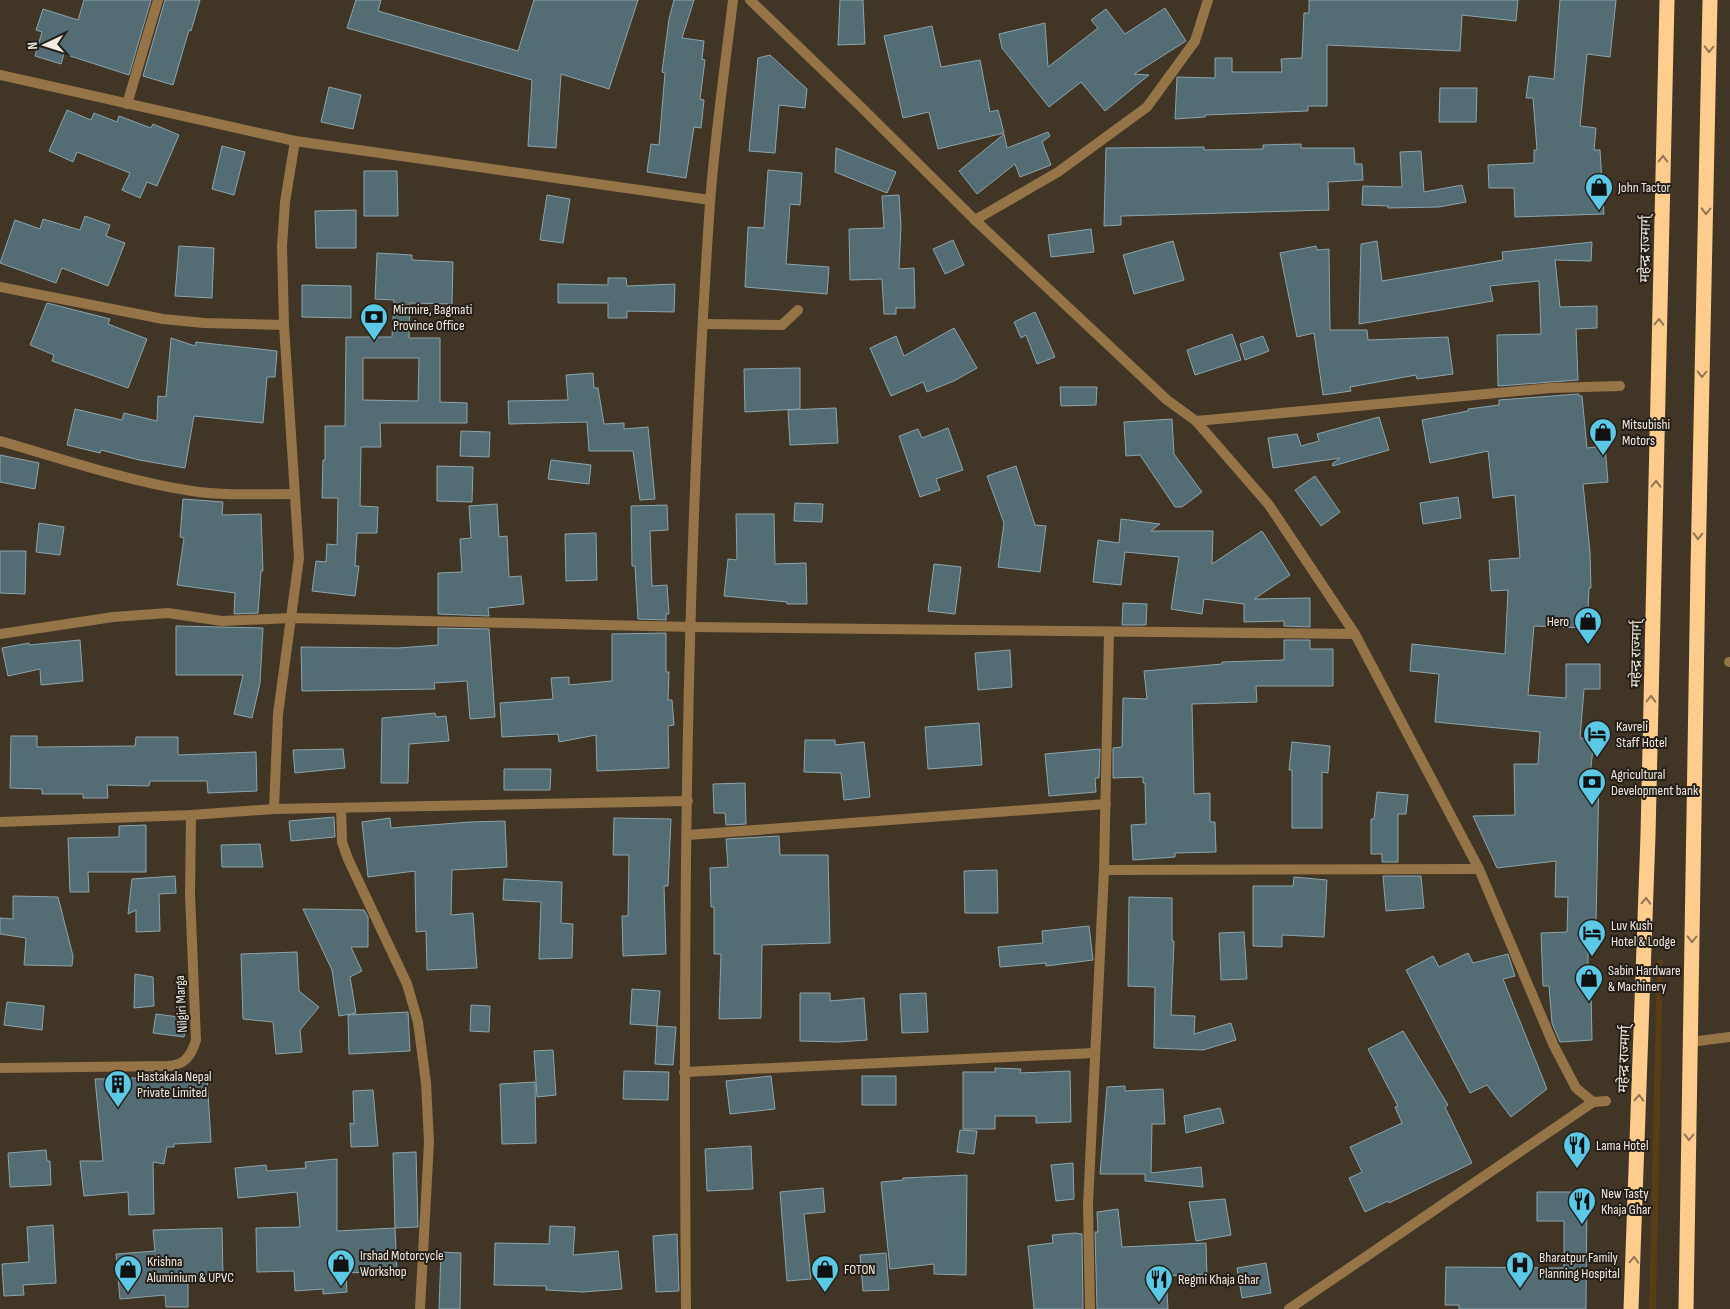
<svg xmlns="http://www.w3.org/2000/svg" width="1730" height="1309" font-family="'Sofia Sans Condensed','Noto Sans Devanagari',sans-serif">
  <rect width="100%" height="100%" fill="#413526"/>
  <!-- green -->
  <path fill="#583d16" d="M1657,960H1663L1656,1309H1649Z"/>
  <!-- building -->
  <g fill="#546c73" stroke="#8ba5ad" fill-rule="evenodd">
    <path d="M84,0H151L129,75L64,54L61,64L35,56L42,32L36,30L43,9L78,20Z"/>
    <path d="M165,0H200L191,31L189,30L173,85L143,76Z"/>
    <path d="M356,0H381L378,11L518,51L534,0H638L609,89L561,74L556,148L528,146L532,80L347,28Z"/>
    <path d="M674,0H694L682,38L704,41L702,59L705,60L700,99L704,100L701,128L694,127L686,178L647,172L651,144L659,145L665,73L662,72L669,19Z"/>
    <path d="M840,0H863L865,44L838,45Z"/>
    <path d="M1309,0H1518L1516,21L1462,15L1460,51L1327,45V106H1308V111L1205,115V117L1175,119L1177,77L1215,78V58H1232V72H1282L1281,59L1302,58L1304,13H1309Z"/>
    <path d="M1560,0H1616L1610,57L1587,54L1580,126L1596,128L1594,150H1600L1604,214L1515,217L1514,188H1489L1488,165L1534,163V150H1537L1533,98H1526L1529,76L1554,79Z"/>
    <path d="M1165,8L1186,41L1134,74L1149,75L1105,111L1081,82L1049,107L1002,48L999,34L1045,23L1048,67L1098,28L1091,20L1106,9L1125,34Z"/>
    <path d="M932,26L941,67L980,60L990,112L998,110L1004,133L938,149L929,112L903,118L884,36Z"/>
    <path d="M770,55L807,89L805,108L779,105L775,153L749,151L758,58Z"/>
    <path d="M329,87L361,95L353,129L321,122Z"/>
    <path d="M1440,88H1477L1476,122H1439Z"/>
    <path d="M67,110L91,120L94,113L117,122L119,116L151,128L153,124L179,135L157,186L147,182L140,198L122,190L130,173L77,152L73,162L49,151Z"/>
    <path d="M1048,132L1050,136L1042,142L1051,165L1020,177L1015,164L977,194L959,171L1004,134L1007,148Z"/>
    <path d="M1301,144V148H1354L1355,164H1362L1363,180L1328,182L1329,210L1121,216V225L1104,226L1106,148L1204,147V150L1263,149V145Z"/>
    <path d="M222,146L245,152L234,195L212,189Z"/>
    <path d="M836,148L896,172L887,193L835,172Z"/>
    <path d="M1421,151L1424,192L1462,185L1466,202L1439,207L1388,208V206L1362,205L1363,186L1402,187L1400,152Z"/>
    <path d="M768,170L802,173L800,205L790,204L786,264L829,267L827,294L745,287L748,227L764,228Z"/>
    <path d="M364,171H397L398,216H364Z"/>
    <path d="M547,195L570,199L563,243L540,240Z"/>
    <path d="M899,195L901,226L899,269L914,268L915,308H896V314H884L882,279L850,280L849,229L884,228L882,196Z"/>
    <path d="M356,210V248H316L315,211Z"/>
    <path d="M85,216L110,225L106,236L125,243L108,286L62,268L56,283L0,263L15,220L40,229L43,219L80,230Z"/>
    <path d="M1091,229L1094,252L1051,257L1048,235Z"/>
    <path d="M953,240L964,265L945,274L933,249Z"/>
    <path d="M1173,241L1184,280L1134,294L1123,255Z"/>
    <path d="M1377,241L1382,281L1503,260L1502,252L1592,242L1591,261L1555,260L1560,307L1597,306V328L1576,329L1578,380L1498,386L1497,335L1541,334L1539,281L1490,286L1493,301L1359,324L1361,244Z"/>
    <path d="M179,246L214,248L212,298L175,296Z"/>
    <path d="M1316,246L1317,250L1329,249L1330,330H1367L1368,340L1448,337L1453,374L1417,379L1416,375L1350,387L1351,391L1323,395L1314,333L1297,337L1280,253Z"/>
    <path d="M377,253L412,255V260L453,262L452,304L410,303L409,338H440V402L467,403V423H380L381,447H361L360,506L378,507L377,533H357L355,566H359L355,596L312,591L316,561L326,562L327,544L337,545L338,498H322L323,460H325V426H345L346,337H392L394,300L375,299ZM363,358H419L418,401L363,400Z"/>
    <path d="M608,278H626L627,286L675,284L674,312L627,311V318H608V303H558V284L608,285Z"/>
    <path d="M302,285L351,286V318L302,317Z"/>
    <path d="M47,303L110,319L108,324L147,339L128,388L52,361L54,355L30,345Z"/>
    <path d="M1035,312L1055,357L1037,364L1026,335L1021,338L1014,322Z"/>
    <path d="M954,328L977,368L954,381L927,392L923,382L891,396L870,348L896,336L904,356Z"/>
    <path d="M1232,334L1241,360L1195,375L1187,350Z"/>
    <path d="M1263,336L1269,351L1245,360L1240,344Z"/>
    <path d="M171,338L195,346L196,342L277,351L275,377H267L263,423L194,416L185,468L139,460L101,450L100,453L67,445L75,409L122,420L124,413L157,421L158,396L166,397Z"/>
    <path d="M800,368V409L745,412L744,369Z"/>
    <path d="M593,373L594,388H598L604,424L624,423V429L648,427L655,499L640,500L633,451H589L587,422L509,424L508,401L568,400L566,375Z"/>
    <path d="M1060,387H1097L1096,405L1061,406Z"/>
    <path d="M1579,394V396H1582L1587,448L1605,446L1608,482L1583,484L1590,552L1591,588H1589L1587,628L1534,626L1528,695L1566,698V664H1600V689H1584L1580,738L1594,739L1590,776H1599L1596,922H1588V995L1591,994L1592,1040L1560,1042L1552,1023L1549,986H1543L1541,933L1567,932L1568,897H1555L1556,861L1497,868L1473,816L1515,815L1514,764H1538L1540,732L1435,722L1439,674L1410,671L1412,644L1505,654L1508,590L1491,591L1489,560L1520,558L1515,495L1493,498L1488,451L1430,463L1422,420L1468,411V409L1499,405V400Z"/>
    <path d="M836,408L838,443L790,445L788,410Z"/>
    <path d="M1379,417L1389,450L1333,466L1332,464L1340,458L1273,468L1268,438L1297,434L1301,446L1319,441L1317,434Z"/>
    <path d="M1172,419L1174,454L1202,492L1182,507H1175L1140,455L1126,456L1124,422Z"/>
    <path d="M948,428L963,470L936,479L940,490L920,497L899,436L918,429L922,438Z"/>
    <path d="M461,431L490,432L489,457L460,456Z"/>
    <path d="M0,455L39,463L35,489L0,482Z"/>
    <path d="M551,460L591,465L589,484L548,479Z"/>
    <path d="M437,466L473,467L472,502L437,501Z"/>
    <path d="M1016,466L1035,525L1046,526L1040,572L998,567L1004,523L987,476Z"/>
    <path d="M1315,476L1340,512L1321,526L1295,490Z"/>
    <path d="M1458,497L1461,518L1423,524L1420,503Z"/>
    <path d="M183,499L223,502L222,515L261,514L263,571H261L258,613L234,614L235,593L177,585L184,538L180,537Z"/>
    <path d="M795,503L823,504L822,522L794,521Z"/>
    <path d="M497,504L499,537L507,536L509,577L521,576L524,604L488,608L489,616L438,614V573L462,572L460,539L471,538L469,506Z"/>
    <path d="M667,505L668,530L650,531L652,586L667,585L669,614H666V620L638,619L635,566H632L631,506Z"/>
    <path d="M736,514H774L775,564L806,563L807,604H787V602L724,596L728,559L737,560Z"/>
    <path d="M1121,519L1160,524L1151,531H1213L1212,564L1262,531L1290,575L1254,599L1310,598V627L1284,626V621L1244,622V604L1204,599L1202,614L1171,609L1179,557L1125,552L1121,585L1093,582L1098,540L1119,543Z"/>
    <path d="M39,523L64,527L60,555L36,552Z"/>
    <path d="M596,533L597,580L566,581L565,534Z"/>
    <path d="M0,551H26L25,594L0,593Z"/>
    <path d="M934,564L961,567L955,614L928,611Z"/>
    <path d="M1123,603L1147,604L1146,625H1122Z"/>
    <path d="M176,626L263,628L260,683L252,718L234,714L243,675H176Z"/>
    <path d="M438,628L489,629L495,717L470,719L467,681L434,683L435,689L302,691L301,647L399,648L438,645Z"/>
    <path d="M666,633V672H669L668,700H672L674,725L668,726L669,768L597,771L596,735L559,742L558,734L502,737L500,703L553,699L551,678L569,677V685L612,681V634Z"/>
    <path d="M80,640L83,681L41,685L40,669L8,676L2,648L29,643V645Z"/>
    <path d="M1284,640H1310V649H1333V686H1256L1257,702L1192,704L1194,794L1210,793V822H1215L1216,852L1175,853V857L1133,860L1131,825L1146,824L1145,783H1143V777L1113,778V748L1122,747L1123,698L1147,699L1144,671L1222,664V662L1284,660Z"/>
    <path d="M1010,650L1012,687L978,690L975,653Z"/>
    <path d="M435,713L436,717L446,716L449,741L409,744L408,783H381L382,718Z"/>
    <path d="M979,723L982,765L928,769L925,727Z"/>
    <path d="M11,736H37V747L135,746L136,737H178V755L256,752L257,791L208,793L207,781H150L149,786L107,785L108,798H83V794H42V789L10,788Z"/>
    <path d="M805,740H835V745L864,742L870,797L844,800L841,773L804,772Z"/>
    <path d="M1292,742L1330,746L1328,773L1322,772V828H1292V770H1289Z"/>
    <path d="M343,749L345,768L295,773L293,750Z"/>
    <path d="M1100,749L1099,778H1095L1096,792L1049,796L1045,754Z"/>
    <path d="M504,769H551L550,790H504Z"/>
    <path d="M745,783L746,824L726,825L725,813H714L713,784Z"/>
    <path d="M1377,792L1408,795L1406,814H1398V862H1382V854H1371V819H1374Z"/>
    <path d="M334,817L335,837L291,841L289,821Z"/>
    <path d="M390,818L391,828L470,822L505,821L507,867L452,870L451,915L473,913L477,968L427,970L426,931L416,932L415,871L368,877L362,822Z"/>
    <path d="M614,818L671,819L668,886H664L666,954L623,956L622,916H628L629,855H613Z"/>
    <path d="M146,825V872H88L89,892H70L68,838L119,837V826Z"/>
    <path d="M779,836L780,855H828L830,943L762,945L761,1018L719,1019L721,954H714V907H711L710,868L728,867L726,839Z"/>
    <path d="M260,844L263,867H222L221,845Z"/>
    <path d="M997,870L998,913H965L964,871Z"/>
    <path d="M175,876L176,893L159,894L160,931L136,932V910L128,914L132,879Z"/>
    <path d="M1383,876H1421L1424,908L1386,911Z"/>
    <path d="M1294,877L1327,880L1324,937L1282,935V947L1253,946V886H1293Z"/>
    <path d="M504,879L562,882L561,923L573,924L572,958L539,959L541,902L503,900Z"/>
    <path d="M13,896L58,897L73,956L72,966L24,965L26,938L0,934V918L13,919Z"/>
    <path d="M1129,897L1172,898V941H1174L1171,1015L1195,1016L1194,1034L1231,1023L1236,1040L1203,1050L1154,1048L1155,987L1128,986Z"/>
    <path d="M303,909L364,910L368,917V947H351L362,971L350,977L356,1013L339,1016L332,970Z"/>
    <path d="M1089,926L1093,960L1046,966V963L1000,967L998,947L1043,943L1042,931Z"/>
    <path d="M1244,932L1247,979L1221,980L1219,933Z"/>
    <path d="M297,952L299,991L319,1007L300,1030L302,1052L276,1054L273,1022L243,1019L241,954Z"/>
    <path d="M1468,953L1473,963L1508,954L1515,976L1503,979L1547,1089L1511,1117L1487,1085L1470,1093L1406,970L1433,956L1439,967Z"/>
    <path d="M135,974L153,977L154,1006L134,1008Z"/>
    <path d="M632,989L660,991L657,1026L630,1024Z"/>
    <path d="M800,993H830V1001L864,998L867,1040L839,1042L800,1041Z"/>
    <path d="M926,993L928,1032L902,1033L900,994Z"/>
    <path d="M7,1002L44,1006L42,1030L4,1025Z"/>
    <path d="M471,1005L490,1006L489,1032L470,1031Z"/>
    <path d="M408,1012L410,1051L349,1054L348,1015Z"/>
    <path d="M156,1014L187,1018L184,1037L153,1033Z"/>
    <path d="M657,1026L676,1027L673,1065L655,1064Z"/>
    <path d="M1403,1031L1448,1105L1445,1107L1472,1163L1389,1203L1388,1201L1365,1212L1349,1178L1362,1172L1350,1147L1402,1123L1395,1107L1398,1106L1368,1049Z"/>
    <path d="M553,1050L556,1095L537,1097L534,1051Z"/>
    <path d="M995,1068L1021,1069L1020,1073L1070,1071L1071,1122L1036,1123V1116H995V1129H963V1072H995Z"/>
    <path d="M624,1071L669,1072L668,1100L623,1099Z"/>
    <path d="M149,1073H168L169,1079L207,1076L211,1142L174,1144V1147H167L164,1164L153,1162L154,1214L129,1215L128,1192L84,1196L80,1161H103L95,1079L138,1078Z"/>
    <path d="M771,1076L775,1109L730,1114L726,1081Z"/>
    <rect x="862" y="1076" width="34" height="29"/>
    <path d="M535,1082L536,1143L502,1144L500,1084Z"/>
    <path d="M1125,1086V1091L1163,1089L1165,1124H1152L1151,1173L1201,1167L1203,1187L1145,1181V1174H1100L1107,1087Z"/>
    <path d="M373,1090L378,1146L351,1147L350,1123L354,1124L353,1091Z"/>
    <path d="M1220,1108L1224,1123L1186,1133L1184,1116Z"/>
    <path d="M960,1130L977,1131L974,1154L957,1152Z"/>
    <path d="M751,1146L753,1189L707,1191L705,1149Z"/>
    <path d="M46,1150L47,1161H50L51,1185L10,1187L8,1153Z"/>
    <path d="M416,1152L418,1227L395,1228L393,1153Z"/>
    <path d="M337,1159V1231L395,1228L397,1271L346,1273L347,1292L323,1294V1289L295,1291L294,1271L257,1272L256,1228L300,1227L297,1192L238,1198L235,1168L266,1165L267,1171L306,1168L305,1162Z"/>
    <path d="M1073,1163L1074,1199L1056,1201L1051,1165Z"/>
    <path d="M967,1175L966,1275L934,1274V1264L890,1269L881,1182L903,1180V1178Z"/>
    <path d="M823,1188L825,1212L804,1214L811,1279L787,1281L780,1192Z"/>
    <path d="M1537,1192H1587L1586,1309H1459V1305H1445L1446,1267L1564,1268V1221H1537Z"/>
    <path d="M1225,1199L1231,1235L1196,1241L1189,1202Z"/>
    <path d="M1118,1209L1122,1247L1206,1243L1207,1274L1166,1276L1168,1309H1097L1095,1232H1098L1097,1212Z"/>
    <path d="M53,1225L56,1283L23,1285L24,1295L4,1296L2,1264L29,1262L27,1227Z"/>
    <path d="M550,1226L575,1227L573,1255L618,1251L622,1289L583,1292L546,1290V1286L494,1285L495,1243L549,1244Z"/>
    <path d="M222,1228L223,1277L188,1278V1307H166L165,1295L120,1299L116,1254L155,1251L153,1230Z"/>
    <path d="M1075,1233L1082,1234L1083,1309H1034L1028,1246L1053,1243L1052,1235Z"/>
    <path d="M677,1234L679,1291L656,1292L653,1236Z"/>
    <path d="M441,1252L461,1253L460,1309H439Z"/>
    <path d="M886,1253L889,1290L863,1291L860,1255Z"/>
    <path d="M1266,1263L1271,1293L1242,1298L1237,1268Z"/>
  </g>
  <g fill="none" stroke-linecap="round" stroke-linejoin="round">
    <!-- street -->
    <g stroke="#957448" stroke-width="10">
      <path d="M750,0L857,103L975,220L1167,400L1196,421L1269,505L1355,634L1479,869L1554,1046L1576,1088L1593,1102"/>
      <path d="M0,75L295,141L710,200"/>
      <path d="M127,104L158,0"/>
      <path d="M975,220L1058,172L1147,107L1195,41L1208,0"/>
      <path d="M0,287L163,319L204,323L284,325"/>
      <path d="M704,324L782,325L798,310"/>
      <path d="M1196,421L1551,388L1620,386"/>
      <path d="M0,441C63,459 127,481 192,491C226,496 261,494 295,494"/>
      <path d="M0,634L113,617L168,613L222,621L292,618L691,627L1355,634"/>
      <path d="M1729,662H1730"/>
      <path d="M341,808L342,842L348,859L407,984L418,1022L426,1083L429,1142L420,1309"/>
      <path d="M274,809L278,714L299,558L284,325L282,246L285,202L295,141"/>
      <path d="M0,822L191,815L274,809L688,801"/>
      <path d="M688,835L1106,804"/>
      <path d="M1104,870L1479,869"/>
      <path d="M1690,1042L1730,1037"/>
      <path d="M0,1068L168,1066C185,1065 191,1056 196,1040L190,894L191,815"/>
      <path d="M684,1072L1094,1053"/>
      <path d="M686,1309C683,941 685,571 710,203C715,135 725,67 733,0"/>
      <path d="M1090,1309L1088,1205L1104,870L1109,633"/>
      <path d="M1289,1309L1593,1102L1606,1101"/>
    </g>
    <!-- highway -->
    <g stroke="#fecd8e" stroke-width="15">
      <path d="M1631,1309L1648,835L1667,0"/>
      <path d="M1686,1309L1698,568L1710,0"/>
    </g>
  </g>
  <!-- one-way arrows -->
  <defs><path id="oneway-chevron" d="M-2-3.5L2.5 0L-2 3.5" fill="none" stroke-width="1.6" stroke-linecap="round" stroke-linejoin="round" transform="scale(1.25)"/></defs>
  <g stroke="#907652">
    <use href="#oneway-chevron" transform="translate(1709 49) rotate(91)"/>
    <use href="#oneway-chevron" transform="translate(1663 159) rotate(-89)"/>
    <use href="#oneway-chevron" transform="translate(1706 211) rotate(91)"/>
    <use href="#oneway-chevron" transform="translate(1659 322) rotate(-89)"/>
    <use href="#oneway-chevron" transform="translate(1702 374) rotate(91)"/>
    <use href="#oneway-chevron" transform="translate(1656 484) rotate(-89)"/>
    <use href="#oneway-chevron" transform="translate(1698 536) rotate(91)"/>
    <use href="#oneway-chevron" transform="translate(1651 699) rotate(-89)"/>
    <use href="#oneway-chevron" transform="translate(1646 901) rotate(-88)"/>
    <use href="#oneway-chevron" transform="translate(1692 939) rotate(91)"/>
    <use href="#oneway-chevron" transform="translate(1639 1098) rotate(-89)"/>
    <use href="#oneway-chevron" transform="translate(1689 1137) rotate(91)"/>
    <use href="#oneway-chevron" transform="translate(1634 1260) rotate(-88)"/>
  </g>
  <!-- icons -->
  <defs>
    <g id="shop-pin" transform="scale(1.4375)"><path d="M0 17L-7.5 6A9.5 9.5 0 1 1 7.5 6Z" fill="#5bc8e6" stroke="#231e17"/><path d="M-5-2.5h2.3a2.7 3.5 0 0 1 5.4 0H5L5.5 6h-11ZM-1.5-2.5h3a1.5 2.3 0 0 0-3 0Z" fill="#111"/></g>
    <g id="bank-pin" transform="scale(1.4375)"><path d="M0 17L-7.5 6A9.5 9.5 0 1 1 7.5 6Z" fill="#5bc8e6" stroke="#231e17"/><path d="M-6-4H6V4H-6ZM0-2.3a2.3 2.3 0 1 0 0 4.6a2.3 2.3 0 1 0 0-4.6Z" fill="#111"/></g>
    <g id="hotel-pin" transform="scale(1.4375)"><path d="M0 17L-7.5 6A9.5 9.5 0 1 1 7.5 6Z" fill="#5bc8e6" stroke="#231e17"/><path d="M-6-4.5h1.5V1H6V5H4.5V3h-9V5H-6ZM-4 0a1.8 1.8 0 1 1 3.6 0ZM.5 0V-2.5h3Q6-2.5 6 0Z" fill="#111"/></g>
    <g id="building-pin" transform="scale(1.4375)"><path d="M0 17L-7.5 6A9.5 9.5 0 1 1 7.5 6Z" fill="#5bc8e6" stroke="#231e17"/><path d="M-4-6H4V6H1V3H-1V6H-4ZM-2.5-4.3h1.7v1.8h-1.7ZM.8-4.3h1.7v1.8H.8ZM-2.5-1h1.7V.8h-1.7ZM.8-1h1.7V.8H.8Z" fill="#111"/></g>
    <g id="restaurant-pin" transform="scale(1.4375)"><path d="M0 17L-7.5 6A9.5 9.5 0 1 1 7.5 6Z" fill="#5bc8e6" stroke="#231e17"/><path d="M-5-6h1v4h1v-4h1v4h1v-4h1v5L-1.5 .5V6h-2V.5L-5-1ZM5-6V6H3V1.5H1.5Q1.5-4 5-6Z" fill="#111"/></g>
    <g id="hospital-pin" transform="scale(1.4375)"><path d="M0 17L-7.5 6A9.5 9.5 0 1 1 7.5 6Z" fill="#5bc8e6" stroke="#231e17"/><path d="M-5-5h3v3.5h4V-5h3V5h-3V1.5h-4V5h-3Z" fill="#111"/></g>
  </defs>
  <g fill-rule="evenodd">
    <use href="#shop-pin" x="1599" y="187"/>
    <use href="#bank-pin" x="374" y="317"/>
    <use href="#shop-pin" x="1603" y="432"/>
    <use href="#shop-pin" x="1588" y="621"/>
    <use href="#hotel-pin" x="1597" y="734"/>
    <use href="#bank-pin" x="1592" y="782"/>
    <use href="#hotel-pin" x="1592" y="933"/>
    <use href="#shop-pin" x="1589" y="978"/>
    <use href="#building-pin" x="118" y="1084"/>
    <use href="#restaurant-pin" x="1577" y="1145"/>
    <use href="#restaurant-pin" x="1582" y="1201"/>
    <use href="#shop-pin" x="341" y="1263"/>
    <use href="#hospital-pin" x="1520" y="1265"/>
    <use href="#shop-pin" x="128" y="1269"/>
    <use href="#shop-pin" x="825" y="1269"/>
    <use href="#restaurant-pin" x="1159" y="1279"/>
  </g>
  <g text-anchor="middle" dominant-baseline="central" stroke-width="4" stroke-linejoin="round" paint-order="stroke">
    <!-- poi labels -->
    <g font-size="14" fill="#f1eae0" stroke="#231e17" text-anchor="start">
      <text x="1618" y="187">John Tactor</text>
      <text x="393" y="309">Mirmire, Bagmati<tspan x="393" dy="16">Province Office</tspan></text>
      <text x="1622" y="424">Mitsubishi<tspan x="1622" dy="16">Motors</tspan></text>
      <text x="1569" y="621" text-anchor="end">Hero</text>
      <text x="1616" y="726">Kavreli<tspan x="1616" dy="16">Staff Hotel</tspan></text>
      <text x="1611" y="774">Agricultural<tspan x="1611" dy="16">Development bank</tspan></text>
      <text x="1611" y="925">Luv Kush<tspan x="1611" dy="16">Hotel &amp; Lodge</tspan></text>
      <text x="1608" y="970">Sabin Hardware<tspan x="1608" dy="16">&amp; Machinery</tspan></text>
      <text x="137" y="1076">Hastakala Nepal<tspan x="137" dy="16">Private Limited</tspan></text>
      <text x="1596" y="1145">Lama Hotel</text>
      <text x="1601" y="1193">New Tasty<tspan x="1601" dy="16">Khaja Ghar</tspan></text>
      <text x="360" y="1255">Irshad Motorcycle<tspan x="360" dy="16">Workshop</tspan></text>
      <text x="1539" y="1257">Bharatpur Family<tspan x="1539" dy="16">Planning Hospital</tspan></text>
      <text x="147" y="1261">Krishna<tspan x="147" dy="16">Aluminium &amp; UPVC</tspan></text>
      <text x="844" y="1269">FOTON</text>
      <text x="1178" y="1279">Regmi Khaja Ghar</text>
    </g>
    <!-- street labels -->
    <g font-size="14" fill="#f1eae0" stroke="#231e17">
      <text transform="translate(1645 249) rotate(-89)">महेन्द्र राज्मार्ग्</text>
      <text transform="translate(1636 654) rotate(-89)">महेन्द्र राज्मार्ग्</text>
      <text transform="translate(181 1004) rotate(-93)">Nilgiri Marga</text>
      <text transform="translate(1624 1059) rotate(-88)">महेन्द्र राज्मार्ग्</text>
    </g>
  </g>
  <!-- north arrow -->
  <g transform="translate(45 45) rotate(266)" stroke="#231e17" stroke-width="4" paint-order="stroke">
  <path d="M0-4L9 19L0 12L-9 19Z" fill="#f1eae0"/>
  <text y="-8" font-size="14" font-weight="bold" text-anchor="middle" fill="#f1eae0">N</text>
  </g>
</svg>
